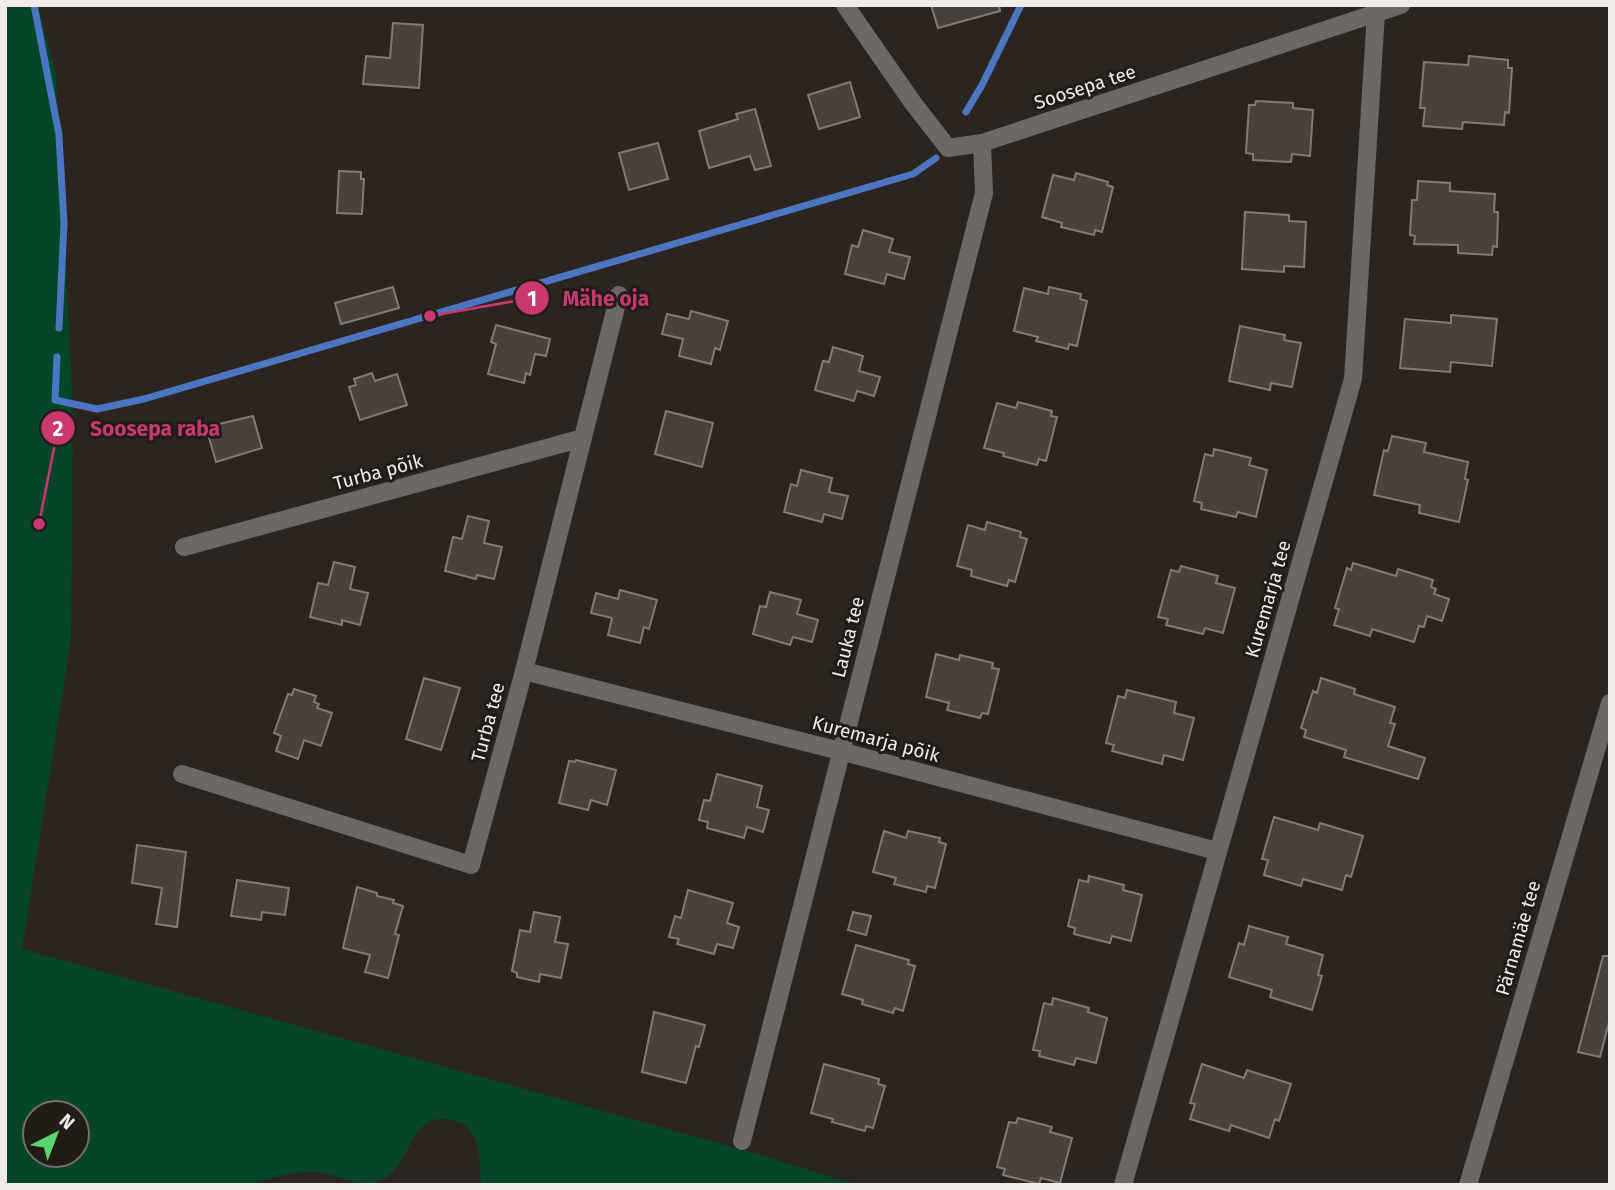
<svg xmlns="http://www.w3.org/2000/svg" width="1615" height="1190" font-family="'Fira Sans',sans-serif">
  <rect width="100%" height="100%" fill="#2c251f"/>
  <!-- green -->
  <path fill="#064527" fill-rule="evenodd" d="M5,5H38L56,75L73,408L71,640L22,949L757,1154L859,1185H481C479,1162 482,1128 455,1121C406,1106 414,1173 375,1183C358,1187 340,1176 323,1173C298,1169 273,1178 249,1185H5ZM35,1113H77V1155H35Z"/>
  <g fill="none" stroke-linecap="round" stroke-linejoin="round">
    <!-- stream -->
    <g stroke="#4c75c2" stroke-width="7">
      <path d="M34,5L59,135L64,224L59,328"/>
      <path d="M966,112L982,85L1021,5"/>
      <path d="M57,357L55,400L97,409L144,399L913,174L936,158"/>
    </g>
  </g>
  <!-- building -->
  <g fill="#49423b" stroke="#837b73" stroke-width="2">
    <path d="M931,5H999L1000,11L938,28Z"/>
    <path d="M393,23L423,25L419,88L363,84L366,56L390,58Z"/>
    <path d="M1469,56L1508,60V68H1512L1509,113L1505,112L1504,125L1463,122L1462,129L1423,126L1425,108H1420L1424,62L1468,65Z"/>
    <path d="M850,82L860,117L819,129L808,95Z"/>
    <path d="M1256,101L1293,103V108L1313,110L1310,156L1292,154L1291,162L1253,160V154L1246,153L1249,105H1255Z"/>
    <path d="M755,109L771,166L755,170L750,156L709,168L699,131L738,119L736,114Z"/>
    <path d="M658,143L668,179L629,190L619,153Z"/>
    <path d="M339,171L361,172V179H364L362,214L337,213Z"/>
    <path d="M1076,173L1108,182L1107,185L1113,187L1102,232L1095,230L1094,235L1061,227L1062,223L1042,217L1053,175L1074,180Z"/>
    <path d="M1418,181L1450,183V191L1495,194L1494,212H1498L1497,247L1493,246L1492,255L1458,253V245L1414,244L1415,236L1410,235L1412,200H1417Z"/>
    <path d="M1245,212L1289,215V221L1306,222L1304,267L1284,266V272L1242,269Z"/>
    <path d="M863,230L893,239L889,252L910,257L904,279L887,274L884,284L845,274L852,245L858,247Z"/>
    <path d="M393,287L399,308L341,324L335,303Z"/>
    <path d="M1049,287L1081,294L1080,299L1087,301L1077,346L1069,344L1068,349L1036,341L1038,337L1014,331L1024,288L1048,294Z"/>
    <path d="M691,311L728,321L720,350L715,348L711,364L679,356L683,339L662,334L667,314L689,319Z"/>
    <path d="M1451,315L1497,319L1492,366L1451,362L1450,372L1400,368L1405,319L1451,323Z"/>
    <path d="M496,325L550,339L546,356L535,354L530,375L526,373L524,383L488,374L496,344L491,342Z"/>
    <path d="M1240,326L1285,335L1284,340L1301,343L1292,387L1271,383L1270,390L1229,381Z"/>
    <path d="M833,347L863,356L859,371L880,377L874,396L857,391L854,401L815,390L823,361L829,362Z"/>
    <path d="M372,373L375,381L397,374L407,405L360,420L349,387L356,385L354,379Z"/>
    <path d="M1018,402L1052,411L1051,416L1057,417L1046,461L1039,459L1037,465L1003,456L1004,453L984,448L997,403L1016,408Z"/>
    <path d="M666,411L713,423L702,467L655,454Z"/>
    <path d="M253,416L262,448L216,462L206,427Z"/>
    <path d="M1392,436L1426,443L1424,452L1468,462L1465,479L1468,480L1459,522L1419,513L1420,505L1374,495L1384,450L1388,451Z"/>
    <path d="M1214,449L1251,458L1249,465L1267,470L1256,517L1238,512L1236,517L1201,509L1202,503L1194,501L1205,454L1213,456Z"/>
    <path d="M801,470L832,478L829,492L848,496L842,519L824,514L822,522L784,512L791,484L797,486Z"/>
    <path d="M468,516L489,521L484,543L502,547L494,579L477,575L476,579L445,571L453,537L462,539Z"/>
    <path d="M987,522L1021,532L1020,537L1027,539L1015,582L1009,580L1007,586L971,576L972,570L957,566L968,525L985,530Z"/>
    <path d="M334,562L355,567L350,589L368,593L360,625L342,620V625L310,617L318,583L328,585Z"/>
    <path d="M1353,563L1396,576L1398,569L1433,580L1431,587L1436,589L1434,594L1449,599L1442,621L1427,616L1424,627L1419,626L1414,642L1372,629L1370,636L1334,625L1339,609L1335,608L1347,568L1351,570Z"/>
    <path d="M1181,566L1218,576L1216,583L1235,588L1223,633L1205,628L1203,634L1166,625L1168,619L1158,617L1171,570L1179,572Z"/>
    <path d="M620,590L657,600L649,629L644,627L640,643L608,635L612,618L591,613L596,593L618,599Z"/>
    <path d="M770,592L801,600L797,614L818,620L812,642L793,637L790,645L753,634L760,606L766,607Z"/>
    <path d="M936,654L959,660L960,655L993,663L992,668L999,669L988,714L982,713L980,718L947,710L949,703L926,697Z"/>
    <path d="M424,678L460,688L441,750L406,739Z"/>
    <path d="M1321,678L1355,689L1354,694L1395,707L1390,723L1395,724L1388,746L1425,758L1418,779L1344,757L1346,750L1304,737L1306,730L1301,728L1313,691L1317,693Z"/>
    <path d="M294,689L316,696L314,702L319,704L317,708L332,713L321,746L304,740L298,759L276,751L281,736L274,733L288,694L292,695Z"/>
    <path d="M1127,690L1176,702L1174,713L1194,718L1183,760L1164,755L1162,764L1112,751L1114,745L1106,743L1118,696L1125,698Z"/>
    <path d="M576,760L616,770L607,805L591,800L588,810L559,803L569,761L575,762Z"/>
    <path d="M717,774L762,786L757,807L769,810L763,832L747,827L744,838L707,828L708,822L699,820L704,800L710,801Z"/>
    <path d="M1274,817L1318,830L1320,823L1363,836L1351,877L1346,875L1342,890L1303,879L1301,886L1264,875L1268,860L1262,859Z"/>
    <path d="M884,831L906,838L908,831L940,838L939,842L946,844L935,888L927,886L926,892L894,884L896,878L873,872Z"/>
    <path d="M137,845L186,852L177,927L156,924L162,888L132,883Z"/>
    <path d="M1089,876L1124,885L1123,890L1142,895L1131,941L1112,936L1110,943L1074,934L1075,928L1068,926L1079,880L1088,882Z"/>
    <path d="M237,880L289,888L285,915L262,912L261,920L231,916Z"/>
    <path d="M357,887L377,893V896L394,900L393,903L403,906L395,934L399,935L388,978L365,972L370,955L343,948Z"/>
    <path d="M688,890L733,903L727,923L739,927L733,948L717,944L714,954L677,944L679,939L669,937L675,916L681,918Z"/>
    <path d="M534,912L560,917L555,942L568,944L561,978L540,974L539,982L517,977V973L512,971L520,930L530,932Z"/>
    <path d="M853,912L871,916L866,935L848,930Z"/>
    <path d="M1249,926L1288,937L1286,944L1323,955L1318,975L1322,976L1312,1010L1270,997L1272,990L1229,977L1239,943L1244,945Z"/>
    <path d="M856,945L909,960L908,964L915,966L903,1011L895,1008L893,1013L862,1004L863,1000L842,994Z"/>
    <path d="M1603,956H1610V1018L1600,1057L1578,1052Z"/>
    <path d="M1053,998L1089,1008L1088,1012L1107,1018L1096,1063L1076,1058L1074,1065L1039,1056L1040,1051L1033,1050L1044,1003L1052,1005Z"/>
    <path d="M654,1012L705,1025L699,1047L696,1046L686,1083L642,1072Z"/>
    <path d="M824,1064L879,1079L878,1084L885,1086L873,1128L866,1126L865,1131L832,1122L833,1119L811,1113Z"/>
    <path d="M1202,1064L1244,1078L1247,1070L1291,1084L1279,1121L1275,1119L1269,1138L1231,1125L1229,1131L1190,1119L1195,1104L1190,1103Z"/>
    <path d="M1018,1118L1052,1127L1050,1132L1072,1138L1060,1183L1041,1178L1039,1184L1003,1175L1005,1169L997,1167L1009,1122L1016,1123Z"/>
  </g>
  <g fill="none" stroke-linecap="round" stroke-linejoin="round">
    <!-- street -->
    <g stroke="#6c6865" stroke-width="18">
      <path d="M845,5L913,103L948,148L982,143L1401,5"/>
      <path d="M184,547L583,438"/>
      <path d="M524,671L840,751L1217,851"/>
      <path d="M182,774L471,865L524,671L619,295"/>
      <path d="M742,1141L984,193L982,143"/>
      <path d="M1123,1185L1353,379L1376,13"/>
      <path d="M1468,1185L1610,703"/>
    </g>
  </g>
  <g text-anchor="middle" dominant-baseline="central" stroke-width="6" stroke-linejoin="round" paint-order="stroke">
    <!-- street labels -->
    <g font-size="19" fill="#f1ece8" stroke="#221c16">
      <text transform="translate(1085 87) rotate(-18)">Soosepa tee</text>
      <text transform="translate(378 472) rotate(-15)">Turba põik</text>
      <text transform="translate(1268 599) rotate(-74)">Kuremarja tee</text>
      <text transform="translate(848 637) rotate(-76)">Lauka tee</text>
      <text transform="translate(488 722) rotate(-75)">Turba tee</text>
      <text transform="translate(876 739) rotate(15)">Kuremarja põik</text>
      <text transform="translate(1518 938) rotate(-74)">Pärnamäe tee</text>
    </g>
  </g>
  <!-- callouts -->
  <path fill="none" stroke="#c93870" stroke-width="2.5" d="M430 316L532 298M39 524L58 428"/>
  <g fill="#c93870" stroke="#221c16" stroke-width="2.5">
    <circle cx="430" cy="316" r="7"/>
    <circle cx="39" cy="524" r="7"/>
    <circle cx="532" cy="298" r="18"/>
    <circle cx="58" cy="428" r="18"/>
  </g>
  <g font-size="21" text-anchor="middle" font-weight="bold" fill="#fff">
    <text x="532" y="306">1</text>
    <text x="58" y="436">2</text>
  </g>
  <g font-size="21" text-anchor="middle" font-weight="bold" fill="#c93870" stroke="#221c16" stroke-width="6" stroke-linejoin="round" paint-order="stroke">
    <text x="606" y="306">Mähe oja</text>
    <text x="155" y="436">Soosepa raba</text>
  </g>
  <!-- border -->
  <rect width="1615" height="1190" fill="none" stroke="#f1ece8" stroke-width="14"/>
  <!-- north arrow -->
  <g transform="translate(56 1134) rotate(42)"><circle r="33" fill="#221c16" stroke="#756f6a" stroke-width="2"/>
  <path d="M0-5L12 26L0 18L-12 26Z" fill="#58d570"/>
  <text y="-10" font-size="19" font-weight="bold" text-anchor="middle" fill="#f1ece8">N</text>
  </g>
</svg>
